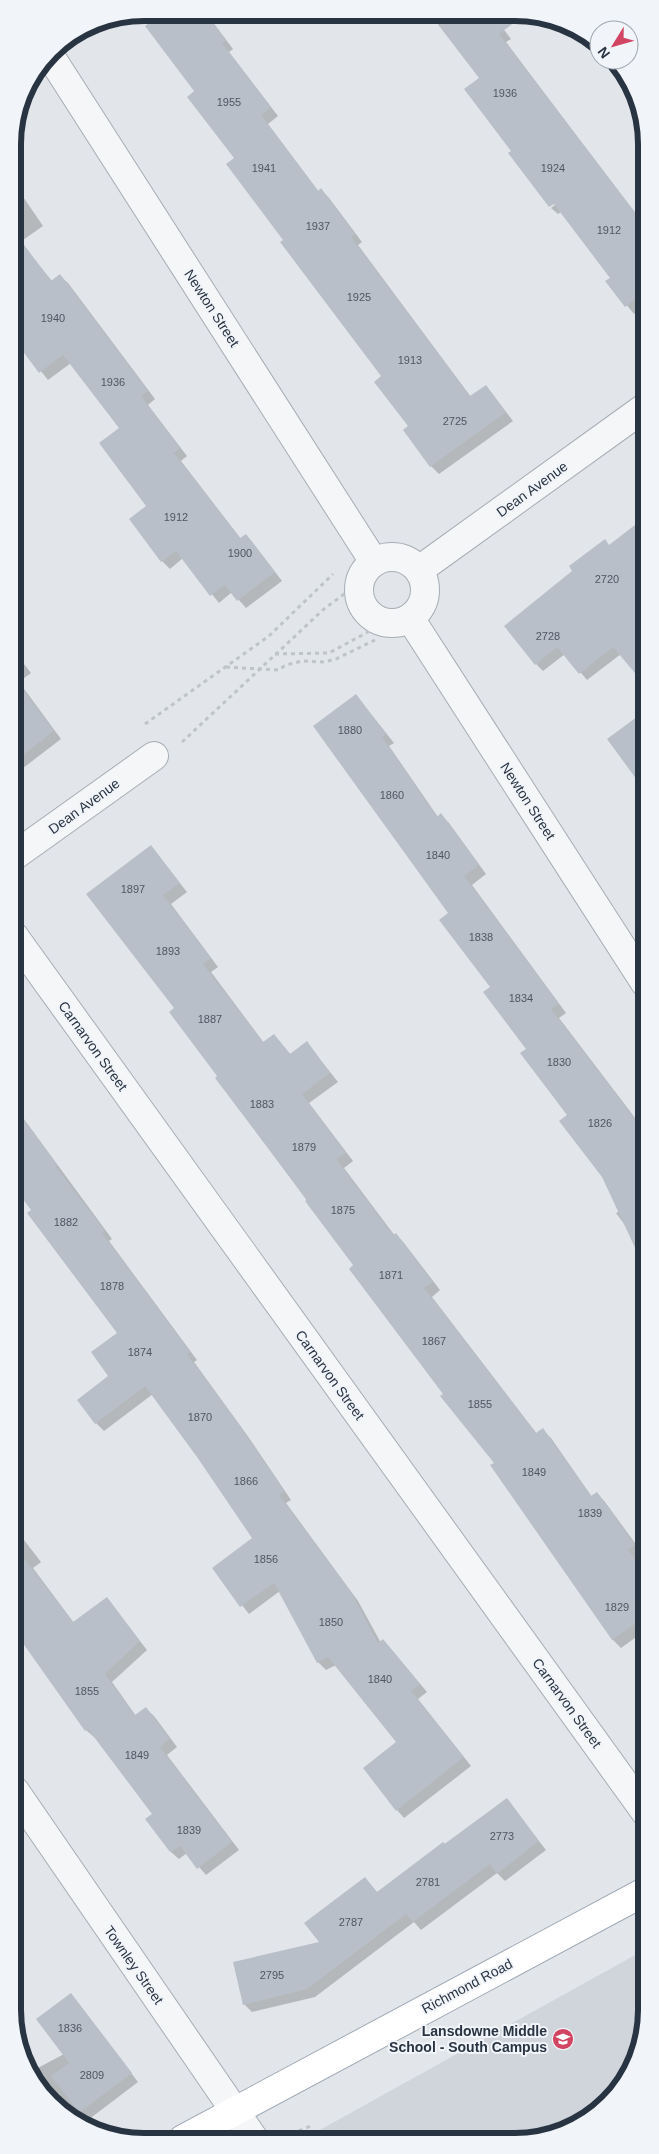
<svg xmlns="http://www.w3.org/2000/svg" width="659" height="2154" font-family="Helvetica,sans-serif">
  <rect width="100%" height="100%" fill="#e2e6ea"/>
  <!-- built -->
  <path fill="#d0d5dc" d="M646,1949V2018L636,2060L614,2097L580,2124L540,2139H322L318,2131Z"/>
  <!-- shadow -->
  <g fill="#0003">
    <path d="M144,13H206L233,49L229,52L278,116L268,124L319,192L321,190L329,198L362,242L358,245L471,397L486,386L513,421L439,474L431,466L405,430L409,427L383,376L285,240L196,92Z"/>
    <path d="M418,14H430L423,19Z"/>
    <path d="M493,15L511,39L506,42L644,225V307L634,314L607,281L611,278L561,212L558,214L551,208L560,201L512,152L480,79Z"/>
    <path d="M13,182L43,226L13,247Z"/>
    <path d="M30,254L52,281L60,276L68,283L155,399L148,405L187,456L181,461L241,539L246,535L253,543L282,581L246,608L232,592L219,603L183,558L170,569L162,561L148,506L120,429L71,363L48,380L13,336V311L19,307L13,299V267Z"/>
    <path d="M644,520L645,613L626,627L638,641L587,680L565,654L543,671L536,664L610,546Z"/>
    <path d="M13,650L31,673L19,682L61,739L14,775Z"/>
    <path d="M356,695L394,743L389,746L438,817L441,815L449,823L486,874L472,885L566,1013L559,1018L645,1131V1137L643,1139L645,1143V1252L616,1213L620,1211L603,1177L450,913Z"/>
    <path d="M151,847L187,892L171,904L218,967L211,972L264,1043L274,1035L291,1055L307,1043L338,1082L309,1103L353,1161L344,1168L395,1236L396,1235L404,1243L440,1290L432,1297L537,1434L542,1430L551,1438L592,1497L597,1493L605,1502L643,1554L636,1559L646,1573V1630L621,1648L613,1640L492,1466L495,1463L444,1395L355,1266L217,1078L219,1077L176,1009Z"/>
    <path d="M14,1099L21,1109L18,1111L112,1239L109,1241L197,1360L194,1362L247,1435L291,1500L286,1503L358,1601L381,1643L383,1641L391,1649L427,1692L418,1699L471,1766L404,1818L397,1810L398,1742L336,1665L326,1670L318,1662L280,1591L249,1614L213,1568L254,1538L198,1456L153,1394L104,1431L96,1423L119,1334L14,1185Z"/>
    <path d="M14,1527L41,1562L33,1568L74,1623L107,1599L147,1650L112,1682L136,1716L146,1709L154,1716L177,1747L167,1755L239,1850L206,1875L187,1853L179,1859L171,1852L147,1819L154,1814L95,1736L94,1737L86,1730L15,1630Z"/>
    <path d="M506,1799L546,1850L505,1881L497,1873L421,1930L414,1922L315,1997L252,2012L244,2004L321,1942L365,1879L378,1893Z"/>
    <path d="M15,1961L24,1976L15,1982Z"/>
    <path d="M71,1994L138,2082L88,2120L80,2112L74,2115L51,2103L34,2070L64,2054Z"/>
  </g>
  <!-- building -->
  <g fill="#b9bfc8">
    <path d="M162,13H205L226,41L222,43L271,107L261,115L318,191L321,188L355,234L351,237L470,396L486,385L506,412L430,467L403,430L408,426L374,382L381,376L280,242L283,240L226,164L234,158L187,97L194,91L145,26Z"/>
    <path d="M430,14L524,15L499,34L644,224V293L625,307L605,281L610,278L554,204L549,207L508,153L511,151L464,89L479,78Z"/>
    <path d="M13,230L51,281L60,274L148,391L141,396L180,448L174,453L240,538L246,534L275,572L237,601L225,585L210,596L176,551L161,562L129,519L146,506L99,443L119,428L63,355L39,373L13,338Z"/>
    <path d="M644,518L645,685L613,647L579,674L557,647L535,665L504,626L572,571L569,566L605,539L609,545Z"/>
    <path d="M13,676L54,731L14,762Z"/>
    <path d="M356,694L386,734L382,737L437,817L441,813L479,865L464,876L559,1004L551,1009L645,1132V1269L602,1177L559,1121L567,1115L520,1053L526,1049L483,992L490,987L439,920L448,913L313,726Z"/>
    <path d="M645,711V791L607,739Z"/>
    <path d="M151,845L180,883L163,895L211,958L203,964L263,1042L274,1034L290,1054L307,1041L330,1073L302,1094L346,1153L336,1159L393,1235L396,1233L433,1282L424,1288L536,1433L543,1428L591,1496L597,1492L635,1545L628,1550L646,1575V1616L612,1640L490,1465L494,1463L440,1396L443,1394L349,1269L353,1265L305,1201L307,1200L215,1078L217,1076L169,1012L174,1008L86,894Z"/>
    <path d="M14,1107L58,1166L56,1167L105,1231L102,1233L190,1352L187,1354L240,1426L284,1491L279,1495L351,1592L378,1643L383,1639L420,1684L411,1691L464,1757L396,1811L363,1768L396,1742L328,1657L317,1663L274,1583L240,1607L212,1568L252,1538L197,1457L145,1386L95,1424L77,1400L108,1376L91,1352L117,1333L27,1213L31,1210L14,1187Z"/>
    <path d="M14,1545L73,1622L107,1597L140,1641L105,1674L135,1715L146,1707L170,1739L160,1747L232,1842L197,1869L180,1846L170,1852L145,1819L152,1814L88,1729L85,1731L15,1632Z"/>
    <path d="M507,1798L539,1841L497,1874L490,1864L413,1922L406,1914L307,1989L243,2005L233,1962L319,1942L304,1923L365,1877L377,1892L443,1842L445,1844Z"/>
    <path d="M71,1993L132,2073L79,2113L51,2076L69,2063L36,2019Z"/>
  </g>
  <g fill="none" stroke-linecap="round" stroke-linejoin="round">
    <!-- minor casing -->
    <g stroke="#a7adb5" stroke-width="30">
      <g id="minor">
        <path d="M49,54L374,562"/>
        <circle cx="392" cy="590" r="33"/>
        <path d="M419,570L644,408"/>
        <path d="M410,618L645,983"/>
        <path d="M14,856L154,756"/>
        <path d="M14,936L646,1813"/>
        <path d="M15,1791L254,2139"/>
      </g>
    </g>
    <!-- major casing -->
    <g stroke="#a1abb6" stroke-width="30">
      <path id="major" d="M183,2139L646,1891"/>
    </g>
    <!-- path -->
    <g stroke="#bfc4c9" stroke-width="3" stroke-dasharray="4 4" stroke-linecap="butt">
      <path d="M275,654L329,653L379,626"/>
      <path d="M226,667L278,670L286,665L302,661L324,662L336,659L375,640"/>
      <path d="M145,724L269,636L333,574"/>
      <path d="M182,742L324,609L355,586"/>
      <path d="M284,2137L313,2125"/>
    </g>
    <!-- minor -->
    <use href="#minor" stroke="#f4f6f8" stroke-width="28"/>
    <!-- major -->
    <use href="#major" stroke="#fff" stroke-width="28"/>
  </g>
  <!-- icons -->
  <defs>
    <g id="school-disc" transform="scale(1.125)"><circle r="9.5" fill="#d14563" stroke="#f1f4f8"/><path d="M0-5L7-2L0 1L-7-2ZM-4 1L0 2.5L4 1V4Q0 6-4 4Z" fill="#fff"/></g>
  </defs>
  <g fill-rule="evenodd">
    <use href="#school-disc" x="563" y="2039"/>
  </g>
  <g text-anchor="middle" dominant-baseline="central" stroke-width="4" stroke-linejoin="round" paint-order="stroke">
    <!-- number labels -->
    <g font-size="11" fill="#4d5764">
      <text x="505" y="93">1936</text>
      <text x="229" y="102">1955</text>
      <text x="264" y="168">1941</text>
      <text x="553" y="168">1924</text>
      <text x="318" y="226">1937</text>
      <text x="609" y="230">1912</text>
      <text x="359" y="297">1925</text>
      <text x="53" y="318">1940</text>
      <text x="410" y="360">1913</text>
      <text x="113" y="382">1936</text>
      <text x="455" y="421">2725</text>
      <text x="176" y="517">1912</text>
      <text x="240" y="553">1900</text>
      <text x="607" y="579">2720</text>
      <text x="548" y="636">2728</text>
      <text x="350" y="730">1880</text>
      <text x="392" y="795">1860</text>
      <text x="438" y="855">1840</text>
      <text x="133" y="889">1897</text>
      <text x="481" y="937">1838</text>
      <text x="168" y="951">1893</text>
      <text x="521" y="998">1834</text>
      <text x="210" y="1019">1887</text>
      <text x="559" y="1062">1830</text>
      <text x="262" y="1104">1883</text>
      <text x="600" y="1123">1826</text>
      <text x="304" y="1147">1879</text>
      <text x="343" y="1210">1875</text>
      <text x="66" y="1222">1882</text>
      <text x="391" y="1275">1871</text>
      <text x="112" y="1286">1878</text>
      <text x="434" y="1341">1867</text>
      <text x="140" y="1352">1874</text>
      <text x="480" y="1404">1855</text>
      <text x="200" y="1417">1870</text>
      <text x="534" y="1472">1849</text>
      <text x="246" y="1481">1866</text>
      <text x="590" y="1513">1839</text>
      <text x="266" y="1559">1856</text>
      <text x="617" y="1607">1829</text>
      <text x="331" y="1622">1850</text>
      <text x="380" y="1679">1840</text>
      <text x="87" y="1691">1855</text>
      <text x="137" y="1755">1849</text>
      <text x="189" y="1830">1839</text>
      <text x="502" y="1836">2773</text>
      <text x="428" y="1882">2781</text>
      <text x="351" y="1922">2787</text>
      <text x="272" y="1975">2795</text>
      <text x="70" y="2028">1836</text>
      <text x="92" y="2075">2809</text>
    </g>
    <!-- street labels -->
    <g font-size="14" fill="#293443" stroke="#f1f4f8">
      <text transform="translate(212 308) rotate(57)">Newton Street</text>
      <text transform="translate(532 489) rotate(-36)">Dean Avenue</text>
      <text transform="translate(528 801) rotate(57)">Newton Street</text>
      <text transform="translate(84 806) rotate(-36)">Dean Avenue</text>
      <text transform="translate(93 1046) rotate(54)">Carnarvon Street</text>
      <text transform="translate(330 1375) rotate(54)">Carnarvon Street</text>
      <text transform="translate(567 1703) rotate(54)">Carnarvon Street</text>
      <text transform="translate(134 1965) rotate(55)">Townley Street</text>
      <text transform="translate(467 1986) rotate(-28)">Richmond Road</text>
    </g>
    <!-- poi labels -->
    <g font-size="14" font-weight="bold" fill="#293443" stroke="#f1f4f8" text-anchor="end">
      <text x="547" y="2031">Lansdowne Middle<tspan x="547" dy="16">School - South Campus</tspan></text>
    </g>
  </g>
  <!-- crop -->
  <path d="M0 0H659V2154H0ZM144 21H515A123 123 0 0 1 638 144V2010A123 123 0 0 1 515 2133H144A123 123 0 0 1 21 2010V144A123 123 0 0 1 144 21Z" fill="#f1f4f8" fill-rule="evenodd"/>
  <path fill="none" stroke="#293443" stroke-width="6" d="M144 21H515A123 123 0 0 1 638 144V2010A123 123 0 0 1 515 2133H144A123 123 0 0 1 21 2010V144A123 123 0 0 1 144 21Z"/>
  <!-- north arrow -->
  <g transform="translate(614 45) rotate(233)"><circle r="24" fill="#f1f4f8" stroke="#a1a7b0"/>
  <path d="M0-4L9 19L0 12L-9 19Z" fill="#d14563"/>
  <text y="-8" font-size="14" font-weight="bold" text-anchor="middle" fill="#293443">N</text>
  </g>
</svg>
